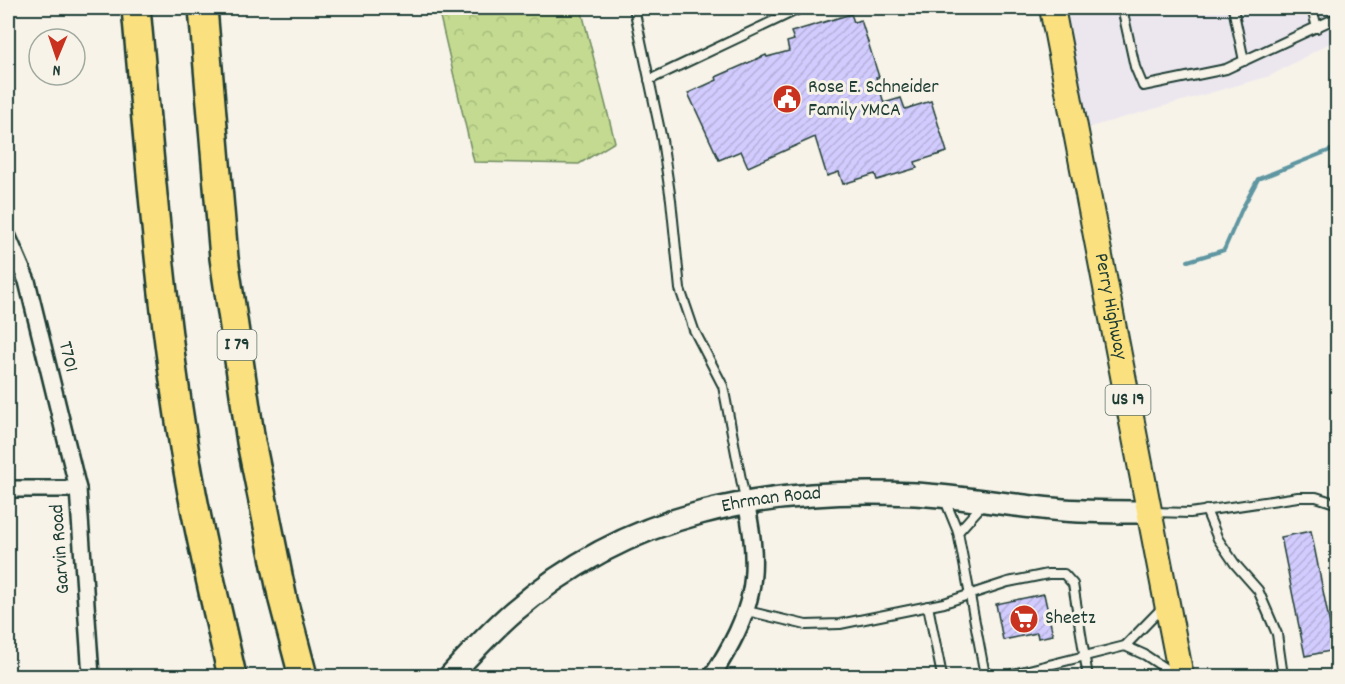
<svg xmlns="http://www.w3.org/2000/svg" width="1345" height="684" font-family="Dekko,sans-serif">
  <defs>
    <pattern id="park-crowns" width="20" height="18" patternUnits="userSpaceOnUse" patternTransform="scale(1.5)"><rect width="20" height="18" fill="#c3da90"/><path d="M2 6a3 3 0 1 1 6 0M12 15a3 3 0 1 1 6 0" fill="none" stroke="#a7bc7d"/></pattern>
    <pattern id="building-hatch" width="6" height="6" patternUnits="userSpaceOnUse" patternTransform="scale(1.5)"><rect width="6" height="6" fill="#d2cbfe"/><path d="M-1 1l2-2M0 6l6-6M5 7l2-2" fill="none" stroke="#b4afda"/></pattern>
  </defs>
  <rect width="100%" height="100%" fill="#f7f3e8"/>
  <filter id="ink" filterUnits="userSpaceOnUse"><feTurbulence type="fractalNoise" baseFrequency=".0167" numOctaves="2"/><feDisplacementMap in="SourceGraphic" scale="12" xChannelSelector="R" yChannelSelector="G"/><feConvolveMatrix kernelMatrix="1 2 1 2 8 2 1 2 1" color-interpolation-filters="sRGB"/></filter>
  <g filter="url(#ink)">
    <!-- built -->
    <path fill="#ece7ef" d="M1052,8H1337V39L1270,76L1076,131Z"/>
    <!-- park -->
    <path fill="url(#park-crowns)" stroke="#718c62" stroke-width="1.5" d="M438,8H581L615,142L579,164L474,162Z"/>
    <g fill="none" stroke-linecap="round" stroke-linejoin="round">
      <!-- stream -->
      <path stroke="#5e96a1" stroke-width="4" d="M1188,261L1224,250L1242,209L1258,179L1338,147"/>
    </g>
    <!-- building -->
    <g fill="url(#building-hatch)" stroke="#1f3d34" stroke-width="1.5">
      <path d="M851,14L854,22L861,20L879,77H876L884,103L901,98L905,109L931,101L947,152L915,162L917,168L877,180L875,174L843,184L839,172L827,176L815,137L748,167L741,151L719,160L688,93L717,80L716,77L766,55L767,57L789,51L787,42L794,40L791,32Z"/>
      <path d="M1311,531L1335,650L1305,656L1281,537Z"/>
      <path d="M1044,594L1053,635L1038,638L1037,633L1003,640L996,604Z"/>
    </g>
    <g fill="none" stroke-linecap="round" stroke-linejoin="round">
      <!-- lane casing -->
      <g stroke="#1f3d34" stroke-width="12">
        <g id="lane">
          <path d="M634,8L662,140L671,200L680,289L694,330L723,386L745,500"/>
          <path d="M1122,8L1135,67L1143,86L1226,69L1338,17"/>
          <path d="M1233,8L1244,61"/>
          <path d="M1312,8L1317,28"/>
          <path d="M649,80L801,8"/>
          <path d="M945,500L958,532L984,670L990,676"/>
          <path d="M1206,510L1218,539L1235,564L1258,590L1277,634L1283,676"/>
          <path d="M1152,512L1190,513L1298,497H1316L1338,504"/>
          <path d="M958,532L983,504"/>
          <path d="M928,606L942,676"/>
          <path d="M1162,608L1125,646L1145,655L1175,675"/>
          <path d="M747,611L806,625L840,624L944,603L1008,582L1048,574H1064L1073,584L1087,671L1085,676"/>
          <path d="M1005,676L1125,646"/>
        </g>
      </g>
      <!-- street casing -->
      <g stroke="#1f3d34" stroke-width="20">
        <g id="street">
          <path d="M8,237L27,281L78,489L91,676"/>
          <path d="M8,489H78"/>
          <path d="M712,676C753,612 762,577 746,502"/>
        </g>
      </g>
      <!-- secondary casing -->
      <g stroke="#1f3d34" stroke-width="26">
        <g id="secondary">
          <path id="s1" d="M450,676C470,654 490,632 513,612C630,511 765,487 915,494C965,497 1014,506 1063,510C1092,512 1121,512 1149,512"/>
        </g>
      </g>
      <!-- primary casing -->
      <g stroke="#1f3d34" stroke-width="28">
        <g id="primary">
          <path id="s2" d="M1052,8L1181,676"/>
        </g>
      </g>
      <!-- highway casing -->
      <g stroke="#1f3d34" stroke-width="32">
        <g id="highway">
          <path d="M136,8C149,148 159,288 181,428C193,511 214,594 232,676"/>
          <path d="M203,8L224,258L251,442L283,600L303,676"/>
        </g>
      </g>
      <!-- lane -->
      <use href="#lane" stroke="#f7f3e8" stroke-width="8"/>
      <!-- street -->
      <use href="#street" stroke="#f7f3e8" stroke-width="15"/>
      <!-- secondary -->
      <use href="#secondary" stroke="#f7f3e8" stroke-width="21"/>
      <!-- primary -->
      <use href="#primary" stroke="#fbe080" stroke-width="24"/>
      <!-- highway -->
      <use href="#highway" stroke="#fbe080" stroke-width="27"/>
    </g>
  </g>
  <!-- icons -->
  <defs>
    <g id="civic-disc" transform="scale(1.5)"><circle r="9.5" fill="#c8321e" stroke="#f7f3e8"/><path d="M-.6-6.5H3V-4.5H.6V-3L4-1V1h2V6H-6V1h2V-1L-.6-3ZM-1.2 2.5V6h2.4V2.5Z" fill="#fff"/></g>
    <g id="supermarket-disc" transform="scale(1.5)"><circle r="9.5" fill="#c8321e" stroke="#f7f3e8"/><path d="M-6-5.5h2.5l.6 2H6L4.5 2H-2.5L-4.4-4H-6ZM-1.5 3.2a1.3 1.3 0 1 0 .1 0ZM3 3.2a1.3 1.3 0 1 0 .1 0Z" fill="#fff"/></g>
  </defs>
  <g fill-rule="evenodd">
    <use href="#civic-disc" x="787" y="99"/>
    <use href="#supermarket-disc" x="1024" y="619"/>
  </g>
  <g text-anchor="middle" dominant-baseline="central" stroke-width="6" stroke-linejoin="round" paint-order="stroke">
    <!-- shield labels -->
    <g fill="#f7f3e8" stroke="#60746a" stroke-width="1.5">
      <rect x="217.5" y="330" width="39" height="30" rx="4.5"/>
      <rect x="1105.5" y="385" width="45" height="30" rx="4.5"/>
    </g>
    <g font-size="18" font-weight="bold" fill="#1f3d34">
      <text x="237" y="345">I 79</text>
      <text x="1128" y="400">US 19</text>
    </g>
    <!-- poi labels -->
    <g font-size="20" fill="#1f3d34" stroke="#f7f3e8" text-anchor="start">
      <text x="808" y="88">Rose E. Schneider<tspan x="808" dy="23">Family YMCA</tspan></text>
      <text x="1045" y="619">Sheetz</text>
    </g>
    <!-- street labels -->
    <g font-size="20" fill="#1f3d34" stroke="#f7f3e8">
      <text stroke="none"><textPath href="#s2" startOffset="304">Perry Highway</textPath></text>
      <text transform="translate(67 357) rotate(76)">T701</text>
      <text stroke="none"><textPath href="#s1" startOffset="376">Ehrman Road</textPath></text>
      <text transform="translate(61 549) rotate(-94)">Garvin Road</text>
    </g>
  </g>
  <!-- margin -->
  <rect width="1345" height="684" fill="none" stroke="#f7f3e8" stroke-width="30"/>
  <rect x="15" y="15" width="1315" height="654" fill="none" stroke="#1f3d34" stroke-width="2" filter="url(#ink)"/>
  <!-- north arrow -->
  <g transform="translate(57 57) rotate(182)"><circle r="28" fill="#f7f3e8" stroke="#a1aaa0" stroke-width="1.5"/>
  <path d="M0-4.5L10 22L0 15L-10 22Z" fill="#c8321e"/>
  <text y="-9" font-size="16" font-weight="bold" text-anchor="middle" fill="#1f3d34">N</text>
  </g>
</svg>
